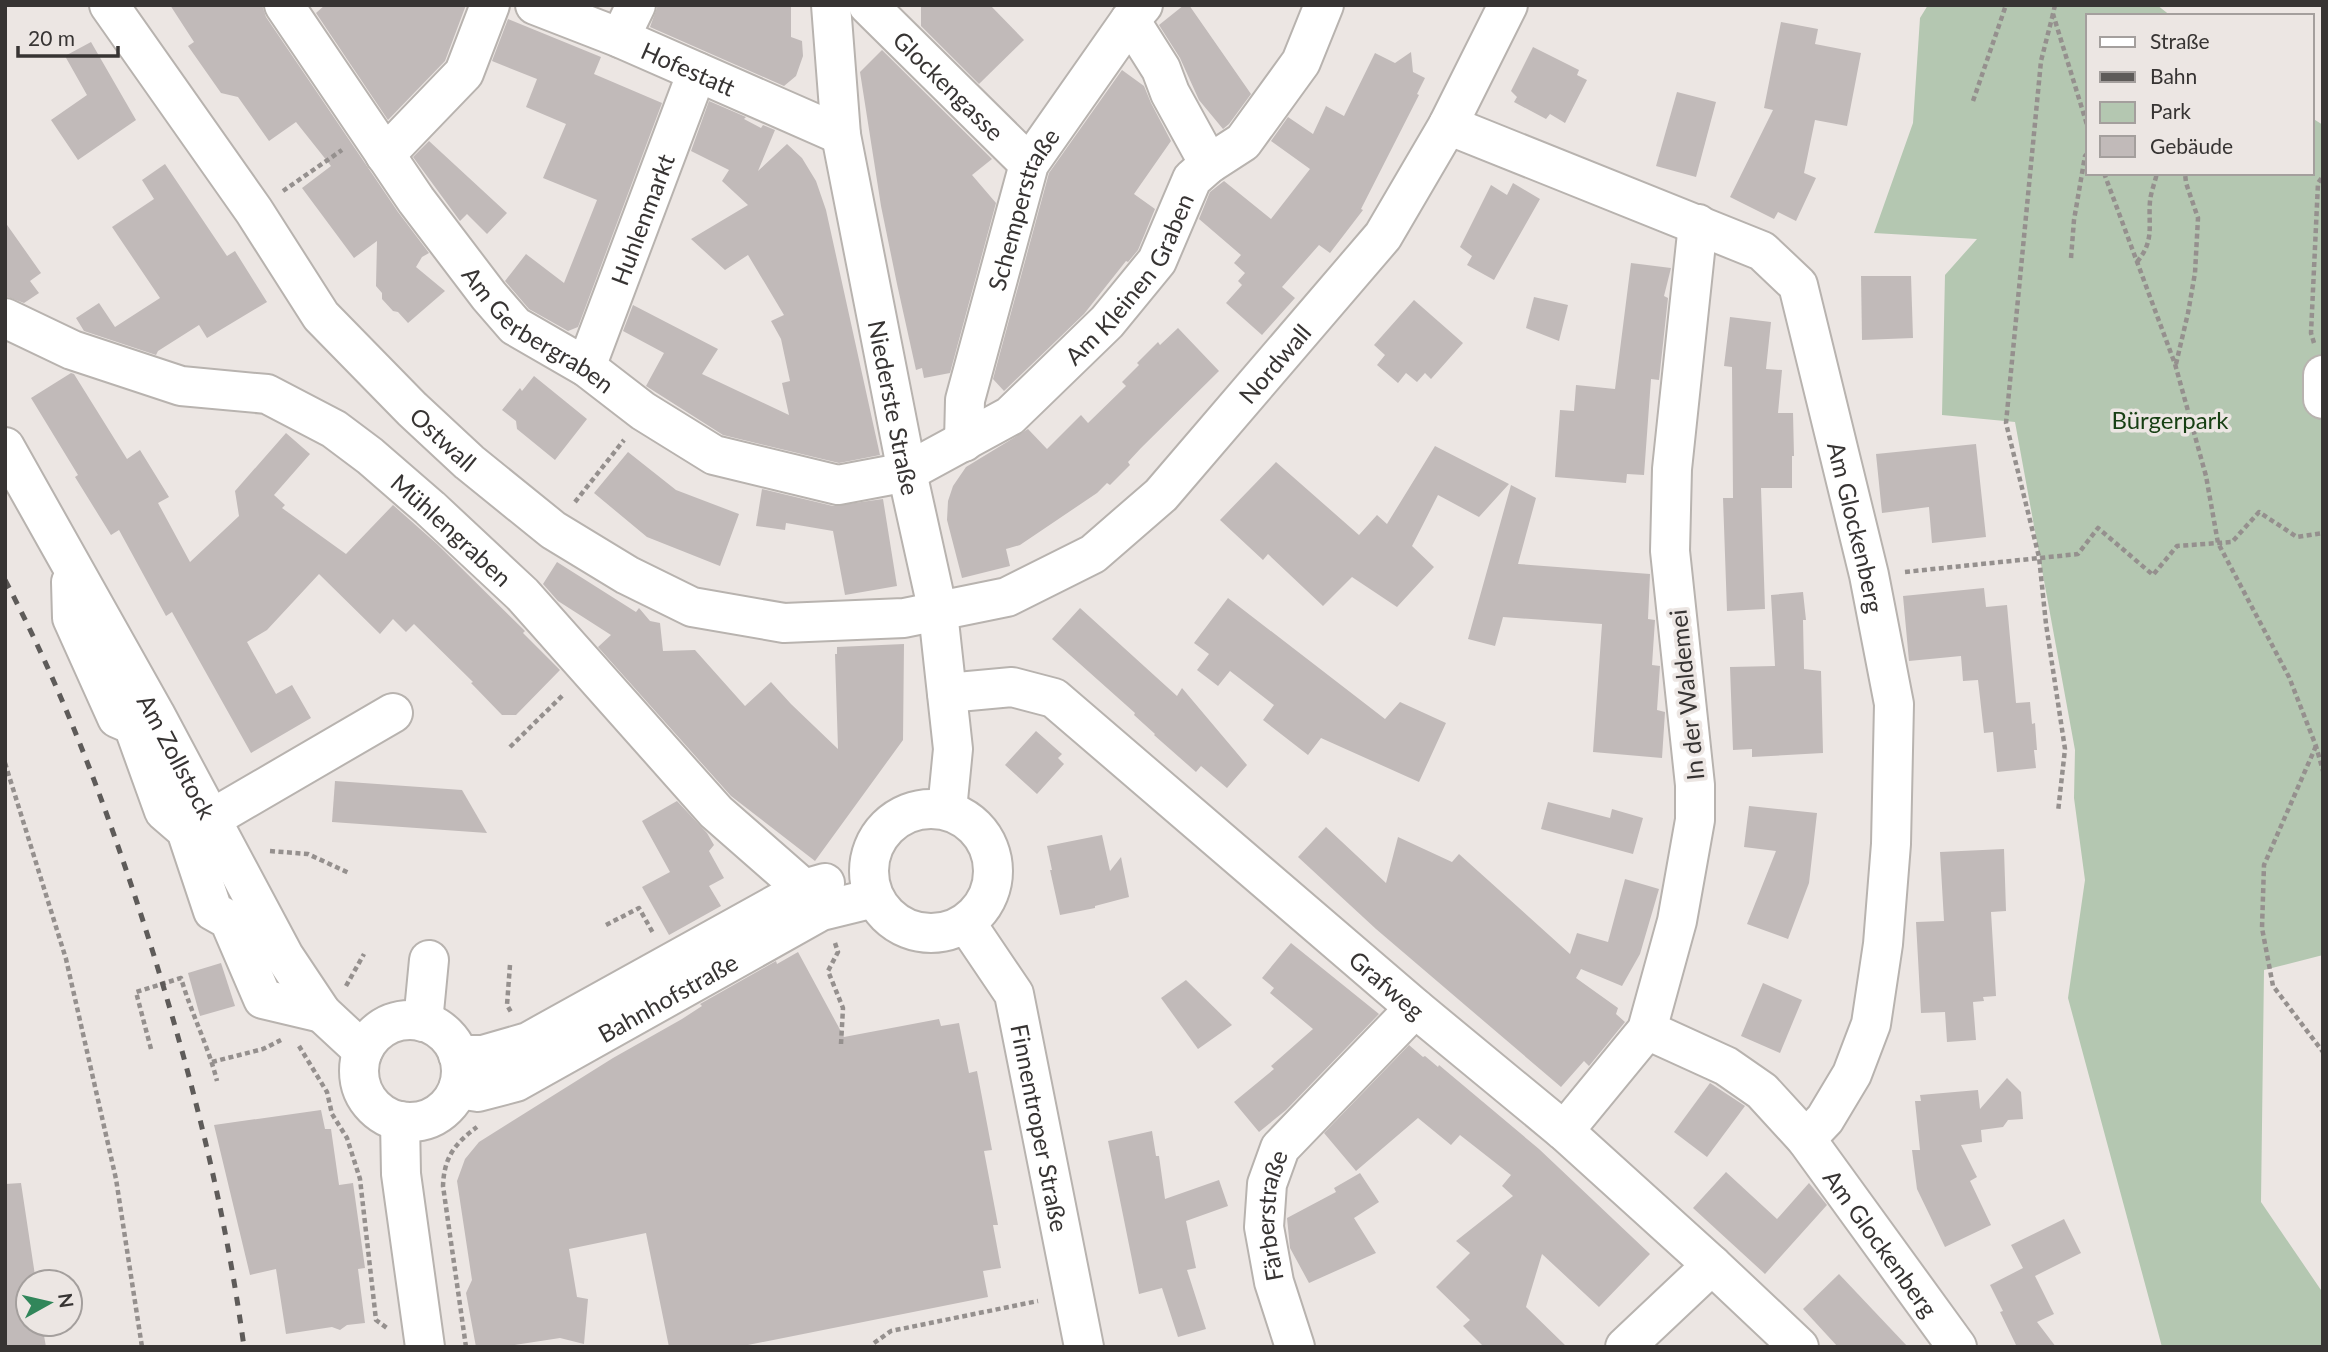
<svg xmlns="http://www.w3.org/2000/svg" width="2328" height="1352" font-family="Lato,sans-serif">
  <rect width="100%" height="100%" fill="#ece6e3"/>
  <!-- green -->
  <path fill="#b4c7b1" d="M1928,5H2157L2171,16H2088V173H2312V118L2323,125V955L2264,970L2261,1202L2323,1293V1347H2162L2068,998L2085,880L2074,798L2075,750L2015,422L1942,415L1945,275L1977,239L1874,233L1913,123L1920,18Z"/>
  <!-- building -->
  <g fill="#c1bab9">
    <path d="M170,5H262L266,17L398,212L429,253L422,257L416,267L445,291L408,323L398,312L393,311L382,299V293L376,286L377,241L354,258L302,188L331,166L296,122L269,141L238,97L221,93L188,46L194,42Z"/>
    <path d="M325,5H466L445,61L388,120L316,13Z"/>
    <path d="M658,5H791V37L802,41L803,56L796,76L784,86L650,27Z"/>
    <path d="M921,5H990L1024,40L979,84L921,26Z"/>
    <path d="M1184,5H1189L1251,94L1229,124L1223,129L1199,100L1180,58L1159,25Z"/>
    <path d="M508,19L601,57L594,74L662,103L578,327L568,331L529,309L505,281L526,254L564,283L597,200L543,178L566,124L526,107L537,79L492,61Z"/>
    <path d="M1781,22L1818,29L1815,44L1861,53L1847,126L1815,120L1804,173L1816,178L1796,221L1778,212L1774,219L1730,197L1773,110L1764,108Z"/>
    <path d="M91,42L136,120L78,160L51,120L87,95L65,56Z"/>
    <path d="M1533,47L1579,70L1577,75L1587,80L1565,123L1550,114L1546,119L1514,102L1517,97L1511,91Z"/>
    <path d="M882,50L992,159L972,175L996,203L950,373L924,378L922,368L916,370L897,284L881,206L860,72Z"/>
    <path d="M1411,52L1413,72L1425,78L1417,94L1419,95L1361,209L1363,210L1330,253L1319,245L1282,287L1295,298L1262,335L1226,303L1242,285L1238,281L1245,273L1234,263L1241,255L1199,219L1210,192L1224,181L1271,219L1310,169L1271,141L1288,117L1313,134L1326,106L1344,116L1375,53L1395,63Z"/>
    <path d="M1122,70L1144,86L1151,103L1171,141L1134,194L1155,209L1138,250L1128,262L1126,261L1084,314L1004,391L993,379L1049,173Z"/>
    <path d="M1677,92L1716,102L1696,177L1656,166Z"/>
    <path d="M709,101L746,117L744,119L761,128L763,125L775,130L758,171L787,144L802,158L816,181L826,210L880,455L839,463L723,435L646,386L664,353L623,331L633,305L718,349L702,374L789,415L782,383L790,381L781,339L771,321L784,315L748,255L725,270L691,239L748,205L722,181L729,170L691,151Z"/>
    <path d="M429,141L507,213L487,234L467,214L460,221L413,157Z"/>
    <path d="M165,164L227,256L235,251L267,302L207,338L199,325L158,351L156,355L84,331L76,318L99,303L115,327L160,298L112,227L154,199L142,180Z"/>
    <path d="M1513,183L1540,199L1494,280L1467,265L1472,256L1460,247L1491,185L1507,195Z"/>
    <path d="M5,222L41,273L30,281L39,293L24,303L5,296Z"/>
    <path d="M1631,263L1671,268L1664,296L1668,298L1659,380L1651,379L1644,475L1627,474L1626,483L1555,477L1560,410L1574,411L1576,385L1615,389Z"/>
    <path d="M1861,276H1911L1913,338L1862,340Z"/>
    <path d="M1534,297L1568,305L1559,341L1526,328Z"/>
    <path d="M1414,300L1463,343L1431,379L1425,373L1417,382L1406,373L1398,383L1377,365L1385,355L1374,345Z"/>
    <path d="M1730,317L1771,322L1766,369L1782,370L1778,413H1793L1794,456H1792V488H1761L1765,609L1727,611L1723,498H1733L1732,367L1724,366Z"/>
    <path d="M1178,328L1219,371L1141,448L1128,462L1130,465L1110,485L1107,483L1097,493L1020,545L1006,549L1010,566L962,578L947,520L948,501L953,486L966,467L1028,429L1047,449L1081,415L1088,423L1126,386L1122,382L1139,365L1137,363L1158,342L1160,345Z"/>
    <path d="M71,373L74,374L127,459L140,450L169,497L158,503L190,562L239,516L235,491L286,433L310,454L274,495L285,505L282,508L346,554L393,505L437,544L525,631L523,633L560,670L516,715H502L471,683L473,682L414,624L406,632L393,619L380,634L319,574L267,630L247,642L276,694L292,685L311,718L251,753L172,612L166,616L119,530L111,535L75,477L78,475L31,398Z"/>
    <path d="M534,376L587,419L555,460L517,429L516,421L502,410L520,388L522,391Z"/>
    <path d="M1976,444L1986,537L1932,543L1929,507L1882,513L1876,454Z"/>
    <path d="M1435,446L1509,484L1479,517L1438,495L1412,546L1434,567L1397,607L1352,577L1323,606L1268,554L1263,560L1220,520L1276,462L1359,535L1377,515L1387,524Z"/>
    <path d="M628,452L676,490L739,514L720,566L647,537L594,493Z"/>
    <path d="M1511,485L1536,498L1518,564L1650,574L1648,619L1655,620L1652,665L1660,666L1657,710L1665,712L1662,758L1593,752L1602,624L1503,617L1495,646L1468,639Z"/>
    <path d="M762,489L833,506L883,499L897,586L845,595L833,531L786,523L785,530L756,526Z"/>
    <path d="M557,562L636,612L639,608L650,621L660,623L663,651L695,650L745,706L771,682L791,704L838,749L835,654H837V647L904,644L903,740L815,861L731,796L598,647L611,635L558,601L543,584Z"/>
    <path d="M1984,588L1986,607L2007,605L2016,703L2030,702L2032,724L2035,723L2037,750H2034L2036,768L1997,772L1993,732L1984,733L1978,680L1963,681L1961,656L1909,661L1903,596Z"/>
    <path d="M1803,592L1806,620H1803L1804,669L1821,671L1823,753L1752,757V749L1733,750L1730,667L1775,666L1771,595Z"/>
    <path d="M1228,598L1385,719L1400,702L1446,723L1419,782L1321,738L1308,755L1263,720L1274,705L1230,671L1218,686L1197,670L1209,654L1194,643Z"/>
    <path d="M1080,608L1177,696L1182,688L1247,765L1227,788L1201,766L1196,772L1154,735L1155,734L1134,715L1135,713L1052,639Z"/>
    <path d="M1036,731L1062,754L1058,758L1064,764L1037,794L1005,765Z"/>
    <path d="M335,781L462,790L487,833L332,822Z"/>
    <path d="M677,801L707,833L714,845L709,851L724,878L709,886L721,906L669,935L642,887L670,872L642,821Z"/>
    <path d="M1548,802L1610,818L1612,809L1643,818L1633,854L1541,829Z"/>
    <path d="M1749,806L1817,813L1809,883L1788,939L1747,924L1776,851L1744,847Z"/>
    <path d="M1326,827L1386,883L1398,837L1452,862L1459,854L1570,954L1577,933L1608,942L1625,879L1659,889L1640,954L1622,986L1581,969L1576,978L1618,1008L1616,1014L1625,1022L1589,1066L1584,1061L1561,1087L1376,929L1298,857Z"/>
    <path d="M1102,835L1110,871L1121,857L1129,897L1095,906V908L1060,915L1050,870H1052L1047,846Z"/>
    <path d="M2004,849L2006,911L1991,912L1996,996L1983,997L1984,1001L1973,1002L1976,1040L1947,1042L1945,1012L1921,1013L1916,922L1944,921L1940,852Z"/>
    <path d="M1291,943L1379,1014L1286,1110L1259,1132L1234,1102L1274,1069L1271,1066L1313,1029L1270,993L1274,988L1262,978Z"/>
    <path d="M798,952L844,1037L939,1019L941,1026L959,1023L969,1073L977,1071L992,1150L984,1151L998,1225H993L1001,1268L983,1271L988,1297L738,1347H669L646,1233L569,1249L577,1297L588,1299L584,1344L560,1338L502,1347H476L466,1293L472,1280L457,1181L465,1159L479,1142L613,1058L682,1019L702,1006L700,1004L776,961L777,964Z"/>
    <path d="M221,963L235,1006L200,1016L188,973Z"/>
    <path d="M1186,980L1232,1025L1198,1049L1161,998Z"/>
    <path d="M1763,983L1802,1000L1780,1053L1741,1036Z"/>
    <path d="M1409,1045L1423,1057L1425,1056L1438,1067L1439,1065L1539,1149L1650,1254L1599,1307L1542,1254L1526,1307L1567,1347H1484L1463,1326L1470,1320L1436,1287L1470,1253L1456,1241L1513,1196L1502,1186L1511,1175L1460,1135L1451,1145L1418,1118L1356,1171L1324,1133Z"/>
    <path d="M2007,1078L2021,1092L2023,1119L2008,1120L2003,1127L1981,1130L1982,1142L1961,1145L1977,1177L1970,1181L1991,1225L1945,1247L1917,1189L1912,1150H1920L1915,1101H1921L1920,1095L1978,1090L1980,1109Z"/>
    <path d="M1710,1083L1745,1106L1707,1157L1674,1132Z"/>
    <path d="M321,1110L325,1129H331L339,1185L353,1183L365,1268L358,1269L365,1323L347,1325L340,1330L332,1327L286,1334L276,1269L250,1275L214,1125Z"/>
    <path d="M1152,1131L1156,1156H1159L1165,1199L1219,1180L1228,1206L1186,1221L1196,1268L1187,1270L1206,1329L1178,1337L1162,1288L1139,1294L1108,1141Z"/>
    <path d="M1726,1172L1777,1219L1809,1183L1827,1205L1765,1274L1693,1208Z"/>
    <path d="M1360,1173L1379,1202L1354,1218L1376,1253L1309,1283L1290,1248L1287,1218L1336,1192L1334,1188Z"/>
    <path d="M21,1183L36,1282H28V1324H42L46,1347H5V1184Z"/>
    <path d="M2064,1219L2081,1253L2035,1276L2054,1314L2037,1322L2056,1347H2017L2000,1312L2003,1311L1990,1285L2023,1268L2011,1245Z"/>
    <path d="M1839,1274L1908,1347H1838L1803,1309Z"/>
  </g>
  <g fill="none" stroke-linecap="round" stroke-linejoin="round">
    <!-- minor casing -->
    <g stroke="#b8b3af" stroke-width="42">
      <g id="minor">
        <path id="s1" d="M109,5L254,211L321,316L412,409L469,462L553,530L627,575L692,607L784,623L904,618L1007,597L1093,554L1161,495L1383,236L1448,125L1508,5"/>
        <path id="s2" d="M284,5L416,200L489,296L515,326L586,367L643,411L714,455L838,485L907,472L1010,416L1107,322L1157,261L1192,179L1209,164L1243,142L1301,62L1324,5"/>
        <path id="s3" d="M535,5L620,38L841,135"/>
        <path id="s4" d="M831,5L841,135L907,472L938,612L953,749L947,810"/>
        <path id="s5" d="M868,5L1029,164"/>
        <path d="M1130,20L1161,69L1170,93L1209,164"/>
        <path d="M620,38L636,5"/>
        <path id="s6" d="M1448,125L1762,251L1798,285L1869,575L1894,704L1891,844L1883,944L1871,1024L1852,1074L1825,1119L1806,1139L1762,1091L1726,1066L1647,1030"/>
        <path d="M385,155L464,73L490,5"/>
        <path id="s7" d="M5,318L72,350L181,386L267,394L334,429L370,456L430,508L522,594L716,812L804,889"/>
        <path id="s8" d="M586,367L697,72"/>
        <path d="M2323,375V399"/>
        <path id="s9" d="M964,442L965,400L1029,164L1130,20L1143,5"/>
        <path id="s10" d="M5,447L155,714L284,956L322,1013L363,1051"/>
        <path d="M71,582L72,618L117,718L133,725L164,811L186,830L213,911L229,920L263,999L322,1013"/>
        <path id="s11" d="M947,693L1012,687L1054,698L1415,1008L1564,1131L1712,1265L1799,1347"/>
        <circle cx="931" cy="871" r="62"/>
        <path d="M188,830L211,819L393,713"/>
        <path id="s12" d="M966,923L1014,994L1084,1347"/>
        <circle cx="410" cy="1071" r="51"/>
        <path d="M423,1022L429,960"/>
        <path d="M458,1055H483L528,1042L804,889L825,883"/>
        <path id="s13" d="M458,1089L478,1092L516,1082L821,911L874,898"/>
        <path d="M400,1121L401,1174L425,1347"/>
        <path d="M1564,1131L1647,1030L1677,921L1695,820V785L1670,551L1672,469L1698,224"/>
        <path id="s14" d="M1806,1139L1957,1347"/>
        <path id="s15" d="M1295,1347L1274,1282L1264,1227L1267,1184L1280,1148L1415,1008"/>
        <path d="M1625,1347L1712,1265"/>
      </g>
    </g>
    <!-- path -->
    <g stroke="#95908e" stroke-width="4.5" stroke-dasharray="5 3.5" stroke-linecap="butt">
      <path d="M2055,5L2053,14L2088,128"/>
      <path d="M2053,14L2041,61L2006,423L2039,557L2046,624L2065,749L2058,812"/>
      <path d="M1973,101L2006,5"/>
      <path d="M2104,173L2175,364L2206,476L2218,543L2289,677L2316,746L2323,771"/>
      <path d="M283,191L342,150"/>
      <path d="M2071,258L2074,220L2085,156L2088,153"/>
      <path d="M2137,262C2155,240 2148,226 2150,201C2151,192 2155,182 2157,173"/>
      <path d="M2314,343L2311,333L2318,183L2323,176"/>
      <path d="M2176,364L2188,313L2195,273L2198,218L2186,183L2185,173"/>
      <path d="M575,502L624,440"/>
      <path d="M1905,572L2078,554L2098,528L2153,575L2177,546L2232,542L2259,512L2297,537L2323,533"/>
      <path d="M2316,746L2264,865L2262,928L2273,986L2323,1052"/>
      <path d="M510,747L564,694"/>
      <path d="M5,763L66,959L116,1179L142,1347"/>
      <path d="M270,851L308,854L349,873"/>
      <path d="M606,925L639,908L653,933"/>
      <path d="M835,943L838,952L828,971L843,1008L841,1044"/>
      <path d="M510,965L507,1005L511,1012"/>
      <path d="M346,986L364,954"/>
      <path d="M299,1046L327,1092L332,1114L347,1138L360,1179L376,1320L387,1328"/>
      <path d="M151,1049L136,992L181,978C191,1013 208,1045 217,1081"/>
      <path d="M212,1062L263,1049L281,1040"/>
      <path d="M874,1343L891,1331L1038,1301"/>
      <path d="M466,1347L443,1186C444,1158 454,1144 477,1127"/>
    </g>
    <!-- minor -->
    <use href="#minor" stroke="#fff" stroke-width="38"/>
    <!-- rail -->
    <path stroke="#5e5b59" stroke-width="5" stroke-dasharray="9 9" stroke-linecap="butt" d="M5,580C63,690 106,806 144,924C189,1065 224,1200 244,1347"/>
  </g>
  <g text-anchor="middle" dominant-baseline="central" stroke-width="7" stroke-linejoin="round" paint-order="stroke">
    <!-- street labels -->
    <g font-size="24" fill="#373433" stroke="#ece6e3">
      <text stroke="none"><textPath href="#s3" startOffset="166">Hofestatt</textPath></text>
      <text stroke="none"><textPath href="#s5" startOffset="114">Glockengasse</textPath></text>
      <text stroke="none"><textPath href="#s9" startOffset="242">Schemperstraße</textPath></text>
      <text stroke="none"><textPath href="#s8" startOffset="158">Huhlenmarkt</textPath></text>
      <text stroke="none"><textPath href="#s2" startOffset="1132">Am Kleinen Graben</textPath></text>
      <text stroke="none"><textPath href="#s2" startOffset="416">Am Gerbergraben</textPath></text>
      <text stroke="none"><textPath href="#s1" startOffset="1530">Nordwall</textPath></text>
      <text stroke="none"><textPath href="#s4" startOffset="408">Niederste Straße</textPath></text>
      <text stroke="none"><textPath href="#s1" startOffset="550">Ostwall</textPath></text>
      <text stroke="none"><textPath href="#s6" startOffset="637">Am Glockenberg</textPath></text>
      <text stroke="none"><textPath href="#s7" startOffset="506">Mühlengraben</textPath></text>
      <text transform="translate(1686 695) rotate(-96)">In der Waldemei</text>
      <text stroke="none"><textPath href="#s10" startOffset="354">Am Zollstock</textPath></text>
      <text stroke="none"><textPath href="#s11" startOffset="548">Grafweg</textPath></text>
      <text stroke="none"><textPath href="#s13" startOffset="233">Bahnhofstraße</textPath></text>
      <text stroke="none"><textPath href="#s12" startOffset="222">Finnentroper Straße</textPath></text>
      <text stroke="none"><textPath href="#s15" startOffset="136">Färberstraße</textPath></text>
      <text stroke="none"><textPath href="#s14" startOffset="128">Am Glockenberg</textPath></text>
    </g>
    <!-- park labels -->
    <g font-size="24" fill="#173f13" stroke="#ece6e3">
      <text x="2170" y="419">Bürgerpark</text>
    </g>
  </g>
  <!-- border -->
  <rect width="2328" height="1352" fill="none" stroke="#373433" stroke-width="14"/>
  <!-- legend -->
  <rect x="2086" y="14" width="228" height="161" fill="#ece6e3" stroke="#a49f9d" stroke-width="2"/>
  <rect x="2100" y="37" width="35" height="10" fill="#ffffff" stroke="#a49f9d" stroke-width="2"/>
  <text x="2150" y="49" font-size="21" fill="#373433">Straße</text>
  <rect x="2100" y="72" width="35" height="10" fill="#5e5b59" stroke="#a49f9d" stroke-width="2"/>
  <text x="2150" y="84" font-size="21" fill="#373433">Bahn</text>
  <rect x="2100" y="102" width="35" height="21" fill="#b4c7b1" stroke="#a49f9d" stroke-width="2"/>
  <text x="2150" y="119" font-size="21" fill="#373433">Park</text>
  <rect x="2100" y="136" width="35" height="21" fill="#c1bab9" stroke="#a49f9d" stroke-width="2"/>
  <text x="2150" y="154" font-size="21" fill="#373433">Gebäude</text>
  <!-- north arrow -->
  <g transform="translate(49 1303) rotate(82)"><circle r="33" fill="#ece6e3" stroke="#a49f9d" stroke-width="2"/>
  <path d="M0-5L12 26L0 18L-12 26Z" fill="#31865a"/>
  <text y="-10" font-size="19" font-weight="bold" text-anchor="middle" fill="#373433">N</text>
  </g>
  <!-- scale -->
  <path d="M18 46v10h100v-10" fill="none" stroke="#373433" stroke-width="3.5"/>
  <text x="28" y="46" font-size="21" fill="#373433" stroke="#ece6e3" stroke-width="5" paint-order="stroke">20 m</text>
</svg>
